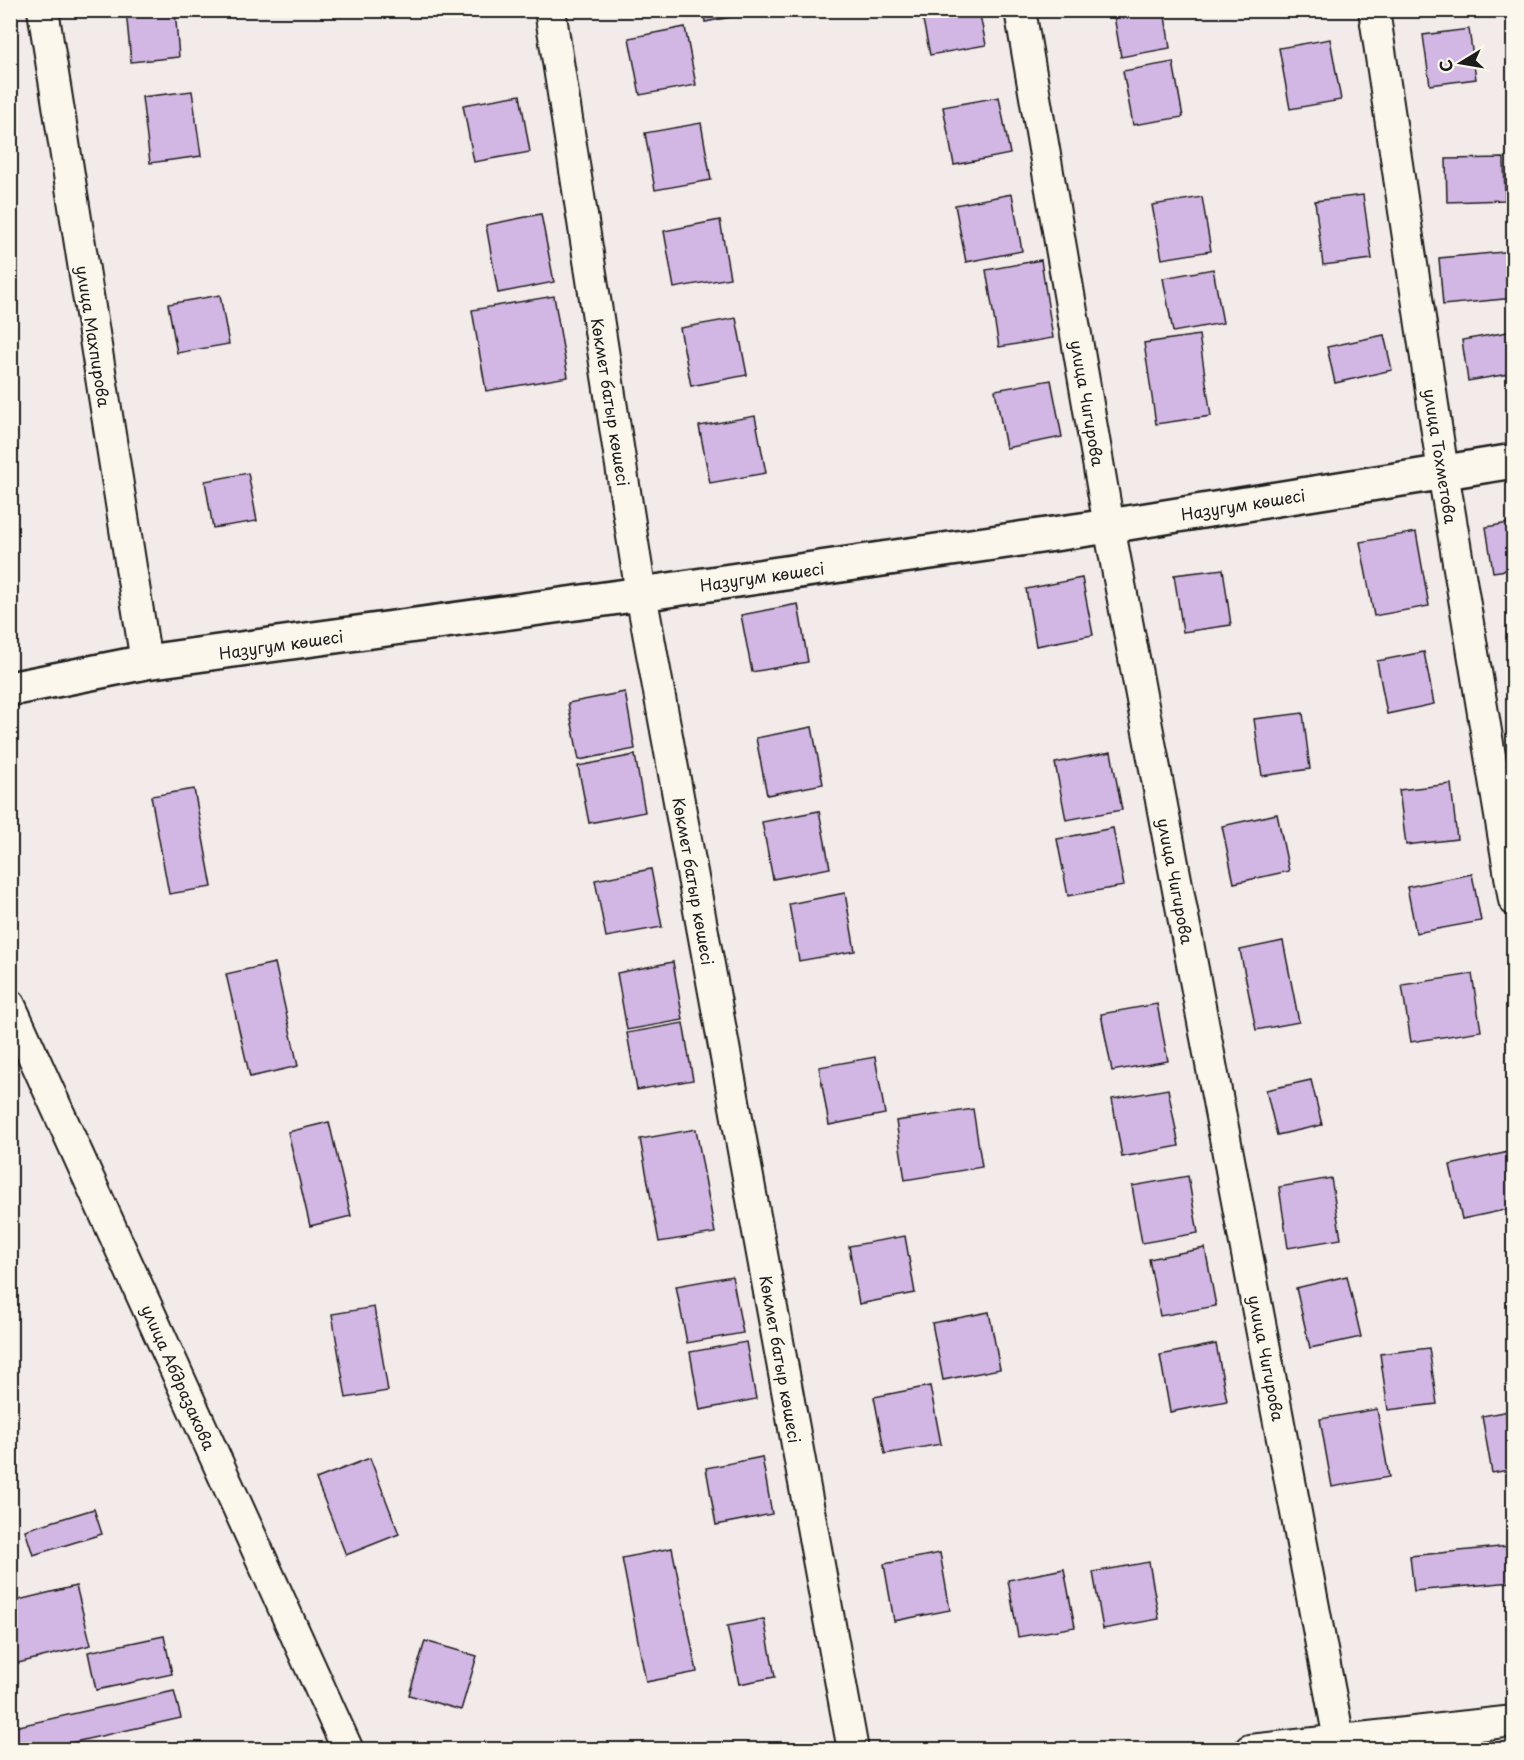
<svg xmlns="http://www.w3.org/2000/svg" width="1524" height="1760" font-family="'Playpen Sans',sans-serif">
  <rect width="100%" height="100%" fill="#f3eaea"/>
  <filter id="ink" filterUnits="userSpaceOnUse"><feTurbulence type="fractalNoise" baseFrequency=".0167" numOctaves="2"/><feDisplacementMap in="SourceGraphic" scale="12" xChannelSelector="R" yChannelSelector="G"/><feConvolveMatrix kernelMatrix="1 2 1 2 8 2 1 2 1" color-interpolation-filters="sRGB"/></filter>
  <g filter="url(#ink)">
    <!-- building -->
    <g fill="#d2b6e4" stroke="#1c1c1c" stroke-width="1.5">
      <path d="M126,10H175L179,57L131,62Z"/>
      <path d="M703,10H761V11L705,22Z"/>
      <path d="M921,10H979L986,45L930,55Z"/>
      <path d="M1113,10H1164L1170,48L1121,57Z"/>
      <path d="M685,27L696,85L640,95L629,38Z"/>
      <path d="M1469,29L1476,79L1430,85L1423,35Z"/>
      <path d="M1330,39L1341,100L1290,109L1279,48Z"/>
      <path d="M1173,62L1183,117L1133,125L1123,71Z"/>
      <path d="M192,91L201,156L150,163L142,97Z"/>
      <path d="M520,95L530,152L474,162L463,105Z"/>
      <path d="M999,97L1010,154L954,165L943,107Z"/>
      <path d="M701,123L711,180L655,190L645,133Z"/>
      <path d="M1504,158L1505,200L1447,202L1446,159Z"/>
      <path d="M1012,194L1022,251L966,262L955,205Z"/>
      <path d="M1363,195L1372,259L1323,265L1315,201Z"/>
      <path d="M1202,197L1211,251L1162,259L1152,205Z"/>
      <path d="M541,214L554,282L498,293L486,225Z"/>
      <path d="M720,220L730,278L674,288L664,231Z"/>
      <path d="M1514,251V298L1443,305L1439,258Z"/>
      <path d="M1041,260L1053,338L999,347L986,270Z"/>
      <path d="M1213,269L1223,323L1173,332L1163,278Z"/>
      <path d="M220,295L229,344L177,353L168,304Z"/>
      <path d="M554,296L568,377L486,391L472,310Z"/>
      <path d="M736,318L747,375L691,386L680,328Z"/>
      <path d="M1514,331V373L1468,381L1462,340Z"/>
      <path d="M1199,335L1211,416L1156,424L1144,343Z"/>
      <path d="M1384,335L1392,370L1335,383L1327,347Z"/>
      <path d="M1051,380L1062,437L1006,448L995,390Z"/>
      <path d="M755,416L766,473L710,483L699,426Z"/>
      <path d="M248,473L257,521L213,528L205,481Z"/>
      <path d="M1514,522V569L1493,572L1486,527Z"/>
      <path d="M1416,532L1429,606L1374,616L1360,542Z"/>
      <path d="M1223,569L1231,625L1183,632L1174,575Z"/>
      <path d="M1082,578L1093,635L1036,646L1026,589Z"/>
      <path d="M798,604L808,662L752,672L741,615Z"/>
      <path d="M1424,652L1434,704L1387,714L1377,661Z"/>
      <path d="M1514,657V695L1507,658Z"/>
      <path d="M625,692L635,749L579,760L568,703Z"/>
      <path d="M1303,713L1310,769L1262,776L1254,719Z"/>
      <path d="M812,727L823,784L767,795L756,738Z"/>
      <path d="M1111,752L1122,810L1066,820L1055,763Z"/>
      <path d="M635,755L645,812L589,823L578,766Z"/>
      <path d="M1451,784L1457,839L1406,845L1399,790Z"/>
      <path d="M194,789L212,887L169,894L151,796Z"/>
      <path d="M819,811L830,868L773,879L762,822Z"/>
      <path d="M1277,814L1289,871L1234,883L1222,826Z"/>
      <path d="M1113,828L1124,886L1068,896L1057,839Z"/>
      <path d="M651,869L662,927L606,937L595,880Z"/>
      <path d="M1472,874L1481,921L1416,933L1407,887Z"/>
      <path d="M845,893L855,951L799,961L789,904Z"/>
      <path d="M1283,941L1299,1022L1256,1030L1240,950Z"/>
      <path d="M673,962L683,1020L627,1030L617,973Z"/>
      <path d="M275,963L298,1066L250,1077L226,974Z"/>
      <path d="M1472,974L1481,1031L1411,1042L1402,985Z"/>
      <path d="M1157,1004L1168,1061L1112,1071L1101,1014Z"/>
      <path d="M683,1023L693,1080L637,1090L627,1033Z"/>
      <path d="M875,1057L885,1114L829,1125L819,1067Z"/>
      <path d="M1311,1080L1322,1125L1277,1135L1266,1090Z"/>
      <path d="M1168,1089L1179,1146L1122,1157L1112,1099Z"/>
      <path d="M973,1109L982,1167L905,1180L896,1121Z"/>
      <path d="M329,1122L351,1216L310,1226L288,1132Z"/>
      <path d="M696,1129L715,1233L659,1242L640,1139Z"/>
      <path d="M1513,1151L1514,1208L1462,1219L1450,1165Z"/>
      <path d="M1188,1176L1198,1233L1142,1243L1132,1186Z"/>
      <path d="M1331,1178L1341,1239L1288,1248L1279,1187Z"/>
      <path d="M905,1236L915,1293L859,1304L849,1246Z"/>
      <path d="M1205,1248L1216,1306L1160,1316L1149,1259Z"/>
      <path d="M732,1276L743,1333L687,1343L676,1286Z"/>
      <path d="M1347,1276L1361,1337L1310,1348L1296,1288Z"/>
      <path d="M374,1307L388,1391L346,1398L332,1314Z"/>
      <path d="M989,1312L1000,1369L943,1380L932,1323Z"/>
      <path d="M746,1342L756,1399L700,1410L690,1352Z"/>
      <path d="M1216,1344L1227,1401L1170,1412L1160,1355Z"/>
      <path d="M1429,1348L1437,1404L1388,1410L1380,1354Z"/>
      <path d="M930,1386L941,1444L885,1454L874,1397Z"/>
      <path d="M1377,1409L1389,1477L1332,1487L1320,1419Z"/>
      <path d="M1514,1410V1469L1492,1473L1482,1416Z"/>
      <path d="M762,1457L772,1514L716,1525L706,1468Z"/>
      <path d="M370,1458L399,1534L346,1555L316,1479Z"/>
      <path d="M94,1509L102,1534L33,1555L25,1530Z"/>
      <path d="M1509,1546L1512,1582L1414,1591L1410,1556Z"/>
      <path d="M672,1548L697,1672L646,1682L622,1558Z"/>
      <path d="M940,1553L950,1610L894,1621L884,1564Z"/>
      <path d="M1149,1562L1159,1619L1103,1629L1093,1572Z"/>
      <path d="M1064,1569L1075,1627L1018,1637L1008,1580Z"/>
      <path d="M76,1586L91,1645L10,1665V1602Z"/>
      <path d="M764,1619L775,1677L739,1684L727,1626Z"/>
      <path d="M164,1636L172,1674L96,1690L88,1652Z"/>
      <path d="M425,1641L477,1656L461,1710L409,1695Z"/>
      <path d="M174,1691L181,1718L39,1750H10V1728Z"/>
    </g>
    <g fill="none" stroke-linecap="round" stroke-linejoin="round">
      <!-- street casing -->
      <g stroke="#1c1c1c" stroke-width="34">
        <g id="street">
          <path d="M43,10L146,662"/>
          <path d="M550,10L641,594L853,1750"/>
          <path d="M1020,10L1109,526L1341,1750"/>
          <path d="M1374,10L1443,472L1514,900"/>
          <path d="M10,1005L348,1750"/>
          <path d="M1250,1750L1514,1721"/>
        </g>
      </g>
      <!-- secondary casing -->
      <g stroke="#1c1c1c" stroke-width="38">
        <path id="secondary" d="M10,689L146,662L641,594L1109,526L1514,461"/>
      </g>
      <!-- street -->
      <use href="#street" stroke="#fbf7ec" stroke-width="30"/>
      <!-- secondary -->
      <use href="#secondary" stroke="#fbf7ec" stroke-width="33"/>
    </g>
  </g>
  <g text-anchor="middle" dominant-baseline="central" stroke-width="5" stroke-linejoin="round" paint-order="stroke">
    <!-- street labels -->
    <g font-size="16" fill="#1c1c1c" stroke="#fbf7ec">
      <text transform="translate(94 336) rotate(81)">улица Махпирова</text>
      <text transform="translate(611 402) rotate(81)">Көкмет батыр көшесі</text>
      <text transform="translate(1088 403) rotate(80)">улица Чигирова</text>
      <text transform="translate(1441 456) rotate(81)">улица Тохметова</text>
      <text transform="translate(1243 504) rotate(-9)">Назугум көшесі</text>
      <text transform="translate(762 576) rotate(-8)">Назугум көшесі</text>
      <text transform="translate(281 644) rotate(-8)">Назугум көшесі</text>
      <text transform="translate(694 881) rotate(80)">Көкмет батыр көшесі</text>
      <text transform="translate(1176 881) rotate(79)">улица Чигирова</text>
      <text transform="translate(1267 1358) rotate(79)">улица Чигирова</text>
      <text transform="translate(781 1359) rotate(80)">Көкмет батыр көшесі</text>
      <text transform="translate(179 1377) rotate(66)">улица Абдразакова</text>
    </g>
  </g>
  <!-- margin -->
  <rect width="1524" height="1760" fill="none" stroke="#fbf7ec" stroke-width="36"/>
  <rect x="18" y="18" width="1488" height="1724" fill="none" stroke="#1c1c1c" stroke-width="2" filter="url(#ink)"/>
  <!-- north arrow -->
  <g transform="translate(1461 63) rotate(259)" stroke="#fbf7ec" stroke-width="4.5" paint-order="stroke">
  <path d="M0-4.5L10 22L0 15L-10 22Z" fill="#1c1c1c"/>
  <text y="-9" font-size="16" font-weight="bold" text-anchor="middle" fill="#1c1c1c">С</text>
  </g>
</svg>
